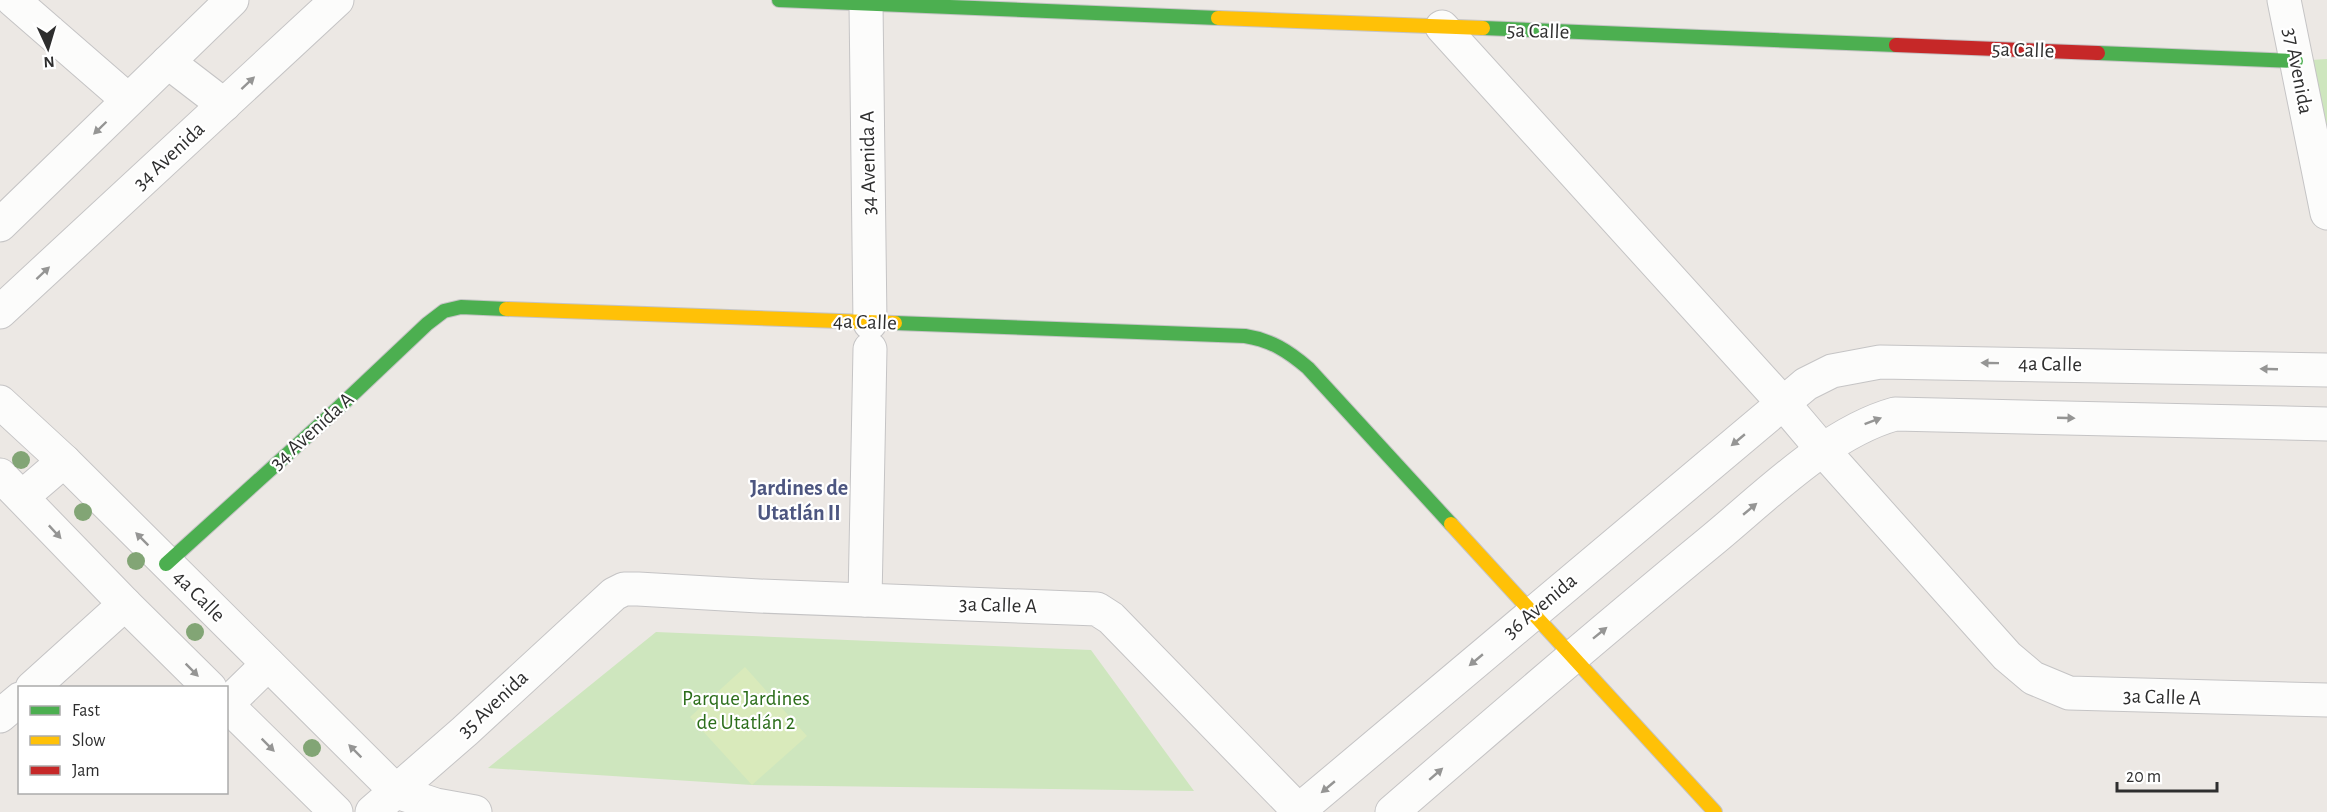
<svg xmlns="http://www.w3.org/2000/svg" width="2327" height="812" font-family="'Alegreya Sans',sans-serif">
  <rect width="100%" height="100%" fill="#ece8e4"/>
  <!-- green -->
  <g fill="#cee6be">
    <path d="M2327,59V213L2296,61Z"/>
    <path d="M656,632L1091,650L1194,791L752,785L488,768Z"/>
  </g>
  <!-- pitch -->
  <path fill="#d9eabb" d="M745,667L807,736L752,785L690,717Z"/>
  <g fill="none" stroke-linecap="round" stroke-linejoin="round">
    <!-- street casing -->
    <g stroke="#c5c4c5" stroke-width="35">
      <g id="street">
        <path d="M13,0L128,100"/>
        <path d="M2284,0L2327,213"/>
        <path d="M866,4L870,323"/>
        <path d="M1442,27L1783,403L1822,449L2007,656L2033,678L2069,693L2327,700"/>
        <path d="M168,62L224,105"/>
        <path d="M0,225L232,0"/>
        <path d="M0,312L337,0"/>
        <path d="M0,402L64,461L397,792L436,805L475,812"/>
        <path d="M0,475L125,604L210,688"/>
        <path d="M22,497L64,461"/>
        <path d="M865,600L870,349"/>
        <path d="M32,688L125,604"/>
        <path d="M226,704L336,812"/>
        <path d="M227,704L268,664"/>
        <path d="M0,716L20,699"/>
        <path d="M372,812L465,731L614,594L624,589H638L759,596L1097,609L1111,618L1300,812"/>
        <path d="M1297,812L1806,384L1832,371L1880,362L2327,370"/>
        <path d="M1392,812C1497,721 1603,630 1710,542C1765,497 1827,433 1895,414L2327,424"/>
      </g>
    </g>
    <!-- fast casing -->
    <g stroke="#c5c4c5" stroke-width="16">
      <g id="fast">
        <path d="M779,0L1218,18"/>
        <path d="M1483,28L1896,45"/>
        <path d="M2098,53L2296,61"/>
        <path d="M895,323L1245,336C1271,340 1288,351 1308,368L1451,524"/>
        <path d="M166,564L335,411L427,324L444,311L461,307L506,309"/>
      </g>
    </g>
    <!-- slow casing -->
    <g stroke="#c5c4c5" stroke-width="16">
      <g id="slow">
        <path d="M1218,18L1483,28"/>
        <path d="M506,309L895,323"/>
        <path d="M1451,524L1715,812"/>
      </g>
    </g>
    <!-- jam casing -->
    <g stroke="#c5c4c5" stroke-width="16">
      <path id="jam" d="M1896,45L2098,53"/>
    </g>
    <!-- street -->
    <use href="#street" stroke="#fcfcfb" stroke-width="33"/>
    <!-- fast -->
    <use href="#fast" stroke="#4caf50" stroke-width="14"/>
    <!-- slow -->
    <use href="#slow" stroke="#ffc107" stroke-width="14"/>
    <!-- jam -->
    <use href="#jam" stroke="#c62828" stroke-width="14"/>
  </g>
  <!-- trees -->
  <g fill="#82a575">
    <circle cx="21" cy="460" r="9"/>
    <circle cx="83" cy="512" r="9"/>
    <circle cx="136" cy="561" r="9"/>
    <circle cx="195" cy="632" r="9"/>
    <circle cx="312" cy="748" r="9"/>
  </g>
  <!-- one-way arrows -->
  <defs><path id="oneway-solid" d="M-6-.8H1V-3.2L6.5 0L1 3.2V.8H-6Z" transform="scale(1.5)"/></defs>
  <g fill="#959594">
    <use href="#oneway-solid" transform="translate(248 83) rotate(-43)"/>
    <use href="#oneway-solid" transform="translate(100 128) rotate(136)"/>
    <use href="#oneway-solid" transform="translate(43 273) rotate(-43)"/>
    <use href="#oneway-solid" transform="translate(1990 363) rotate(-179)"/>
    <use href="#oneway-solid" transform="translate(2269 369) rotate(-178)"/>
    <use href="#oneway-solid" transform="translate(2066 418) rotate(2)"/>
    <use href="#oneway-solid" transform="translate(1873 421) rotate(-21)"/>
    <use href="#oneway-solid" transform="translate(1738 440) rotate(140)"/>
    <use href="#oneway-solid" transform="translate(1750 509) rotate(-40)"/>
    <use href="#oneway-solid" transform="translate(55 532) rotate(47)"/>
    <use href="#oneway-solid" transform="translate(142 539) rotate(-135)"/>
    <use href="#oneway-solid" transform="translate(1600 633) rotate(-39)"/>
    <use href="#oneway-solid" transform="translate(1476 660) rotate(140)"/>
    <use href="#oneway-solid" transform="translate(192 670) rotate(45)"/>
    <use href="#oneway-solid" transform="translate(268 745) rotate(45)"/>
    <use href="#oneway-solid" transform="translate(355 751) rotate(-135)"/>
    <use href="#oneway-solid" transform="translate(1436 774) rotate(-41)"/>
    <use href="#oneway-solid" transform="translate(1328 787) rotate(140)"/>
  </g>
  <g text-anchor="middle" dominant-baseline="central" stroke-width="4.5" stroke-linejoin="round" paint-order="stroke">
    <!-- street labels -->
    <g font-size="21" fill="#2e2e2e" stroke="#fff">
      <text transform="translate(1538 31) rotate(2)">5a Calle</text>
      <text transform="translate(2023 50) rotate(2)">5a Calle</text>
      <text transform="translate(2298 71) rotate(79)">37 Avenida</text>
      <text transform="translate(169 156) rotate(-43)">34 Avenida</text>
      <text transform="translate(868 163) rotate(-91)">34 Avenida A</text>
      <text transform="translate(865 322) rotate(2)">4a Calle</text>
      <text transform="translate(2050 364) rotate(1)">4a Calle</text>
      <text transform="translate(312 431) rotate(-42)">34 Avenida A</text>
      <text transform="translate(199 596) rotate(45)">4a Calle</text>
      <text transform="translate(998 605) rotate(2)">3a Calle A</text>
      <text transform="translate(1540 606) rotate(-40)">36 Avenida</text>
      <text transform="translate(2162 697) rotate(2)">3a Calle A</text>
      <text transform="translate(493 704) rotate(-43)">35 Avenida</text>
    </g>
    <!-- park labels -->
    <g font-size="21" fill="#2c6e1b" stroke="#fff">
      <text x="746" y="698">Parque Jardines<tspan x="746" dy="24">de Utatlán 2</tspan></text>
    </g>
    <!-- neighbourhood labels -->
    <g font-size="22" font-weight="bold" fill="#4d5680" stroke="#fff">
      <text x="799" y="488">Jardines de<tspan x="799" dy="25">Utatlán II</tspan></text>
    </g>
  </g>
  <!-- legend -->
  <rect x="18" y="686" width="210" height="108" fill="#ffffff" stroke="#ababab" stroke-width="1.5"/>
  <rect x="30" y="706" width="30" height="9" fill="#4caf50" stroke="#ababab" stroke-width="1.5"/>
  <text x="72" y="716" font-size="18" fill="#2e2e2e">Fast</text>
  <rect x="30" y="736" width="30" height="9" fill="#ffc107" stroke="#ababab" stroke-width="1.5"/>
  <text x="72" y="746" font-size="18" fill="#2e2e2e">Slow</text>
  <rect x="30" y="766" width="30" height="9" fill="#c62828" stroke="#ababab" stroke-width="1.5"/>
  <text x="72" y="776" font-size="18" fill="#2e2e2e">Jam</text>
  <!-- north arrow -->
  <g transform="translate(48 48) rotate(176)" stroke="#ffffff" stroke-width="4.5" paint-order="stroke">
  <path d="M0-4.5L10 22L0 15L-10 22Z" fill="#2e2e2e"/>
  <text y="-9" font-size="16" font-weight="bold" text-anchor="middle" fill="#2e2e2e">N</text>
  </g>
  <!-- scale -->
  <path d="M2117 782v9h100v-9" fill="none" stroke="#2e2e2e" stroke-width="3"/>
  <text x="2126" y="782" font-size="18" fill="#2e2e2e" stroke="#ffffff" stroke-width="4.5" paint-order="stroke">20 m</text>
</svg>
